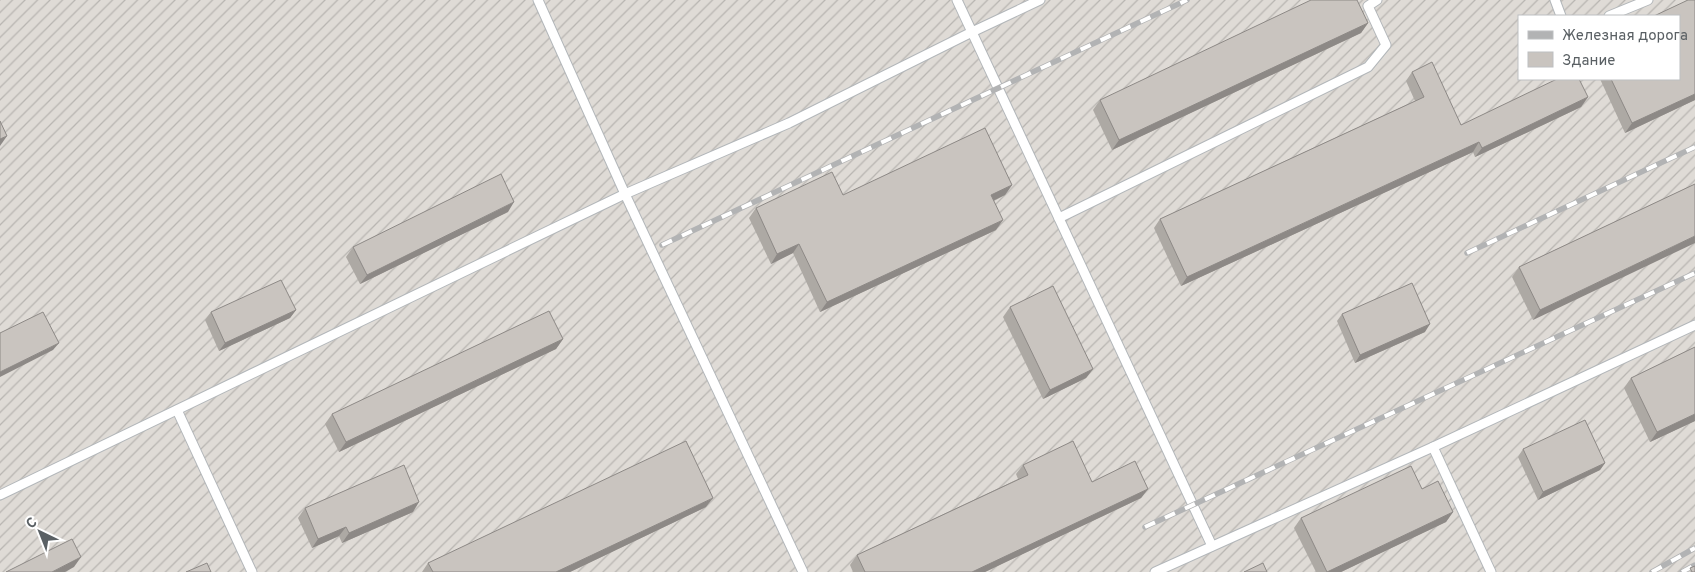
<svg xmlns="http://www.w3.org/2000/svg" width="1695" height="572" font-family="Overpass,sans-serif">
  <defs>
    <pattern id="industrial-furrows" width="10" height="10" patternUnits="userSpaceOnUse" patternTransform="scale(1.25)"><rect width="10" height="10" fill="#dfdbd6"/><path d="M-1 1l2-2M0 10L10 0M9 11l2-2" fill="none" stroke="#b8b5b1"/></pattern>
  </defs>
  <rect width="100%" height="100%" fill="#eee9e2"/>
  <!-- industrial -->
  <path fill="url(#industrial-furrows)" fill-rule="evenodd" d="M0,0H1695V572H0ZM1519,16H1679V79H1519Z"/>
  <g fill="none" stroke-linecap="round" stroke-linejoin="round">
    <!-- lane casing -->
    <g stroke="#b3b7ba" stroke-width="11">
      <g id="lane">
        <path d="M538,0L625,194L803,572"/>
        <path d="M957,0L1212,546"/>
        <path d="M1555,0L1561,16"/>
        <path d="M1609,16L1648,0"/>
        <path d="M1059,218L1368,67L1386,45L1368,6L1377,0"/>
        <path d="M177,410L252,572"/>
        <path d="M1433,447L1491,572"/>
        <path d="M0,495L625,194L789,123L972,32L1040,0"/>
        <path d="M1155,572L1433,447L1695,325"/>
      </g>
    </g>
    <!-- lane -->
    <use href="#lane" stroke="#fff" stroke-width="9"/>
    <!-- rail casing -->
    <g stroke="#b2b3b4" stroke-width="5.5">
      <g id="rail">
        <path d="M662,245L1187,0"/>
        <path d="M1467,253L1695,147"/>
        <path d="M1145,527L1695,273"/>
        <path d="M1652,572L1695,548"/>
        <path d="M1682,572L1695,565"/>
      </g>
    </g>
    <!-- rail -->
    <use href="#rail" stroke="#fff" stroke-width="4" stroke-dasharray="11" stroke-linecap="butt"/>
  </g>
  <!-- wall -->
  <g fill="#ada9a4">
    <path d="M1695,0V100L1625,133L1600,79H1679Z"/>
    <path d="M1368,23L1361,33L1112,150L1093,110L1100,100Z"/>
    <path d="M1412,72L1461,125L1588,97L1581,107L1475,157L1473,152L1181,286L1154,228L1160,219L1415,101L1406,81Z"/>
    <path d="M1695,184L1533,320L1512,277L1519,267Z"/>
    <path d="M1012,185L1005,195L994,201L996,230L820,312L793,253L771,264L749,218L756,208Z"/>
    <path d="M508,212L360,284L346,257L353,247Z"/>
    <path d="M1010,307L1093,369L1086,378L1043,399L1003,317Z"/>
    <path d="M296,310L290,318L219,351L205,320L211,312Z"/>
    <path d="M1342,314L1425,332L1355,363L1337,321Z"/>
    <path d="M563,339L556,349L339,452L325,424L332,414Z"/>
    <path d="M1695,347V421L1650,442L1624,388L1631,378Z"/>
    <path d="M1523,449L1605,463L1600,470L1538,500L1518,457Z"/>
    <path d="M1023,465L1092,482L1148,489L1141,498L985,572H853L850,565L857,555L1018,479L1016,474Z"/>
    <path d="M1422,489L1453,512L1446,522L1341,572H1316L1294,528L1301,518Z"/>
    <path d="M706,507L570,572H422L428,563Z"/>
    <path d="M305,508L413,512L342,543L339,536L312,548L298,518Z"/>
  </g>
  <!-- shaded-wall -->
  <g fill="#8d8986">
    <path d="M1368,23L1361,33L1112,150L1119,140Z"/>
    <path d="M1695,94V100L1625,133L1632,123Z"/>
    <path d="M1588,97L1581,107L1475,157L1482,148Z"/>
    <path d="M7,136L0,146V139Z"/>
    <path d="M1479,142L1473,152L1181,286L1187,277Z"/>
    <path d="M1012,185L1005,195L984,205L991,195Z"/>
    <path d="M514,202L508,212L360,284L367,275Z"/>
    <path d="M1003,220L996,230L820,312L827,302Z"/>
    <path d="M1695,236V243L1533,320L1540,310Z"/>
    <path d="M799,244L793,253L771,264L777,254Z"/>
    <path d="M296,310L290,318L219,351L225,343Z"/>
    <path d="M1430,324L1425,332L1355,363L1360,355Z"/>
    <path d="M563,339L556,349L339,452L346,442Z"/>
    <path d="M59,343L53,350L0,377V372Z"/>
    <path d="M1093,369L1086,378L1043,399L1050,390Z"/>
    <path d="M1695,414V421L1650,442L1657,432Z"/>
    <path d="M1605,463L1600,470L1538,500L1543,492Z"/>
    <path d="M1148,489L1141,498L985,572H972Z"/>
    <path d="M713,498L706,507L570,572H556Z"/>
    <path d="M419,502L413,512L342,543L349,533Z"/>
    <path d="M1453,512L1446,522L1341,572H1327Z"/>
    <path d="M346,527L339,536L312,548L318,539Z"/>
    <path d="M81,557L74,567L65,572H52Z"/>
  </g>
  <!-- building -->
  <g fill="#c9c4bf" stroke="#8d8986">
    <path d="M1311,0H1357L1368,23L1119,140L1100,100Z"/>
    <path d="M1688,0H1695V94L1632,123L1611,79H1679V16H1654Z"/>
    <path d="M1432,62L1461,125L1557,79H1579L1588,97L1482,148L1479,142L1187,277L1160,219L1424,97L1412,72Z"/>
    <path d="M0,121L7,136L0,139Z"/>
    <path d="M985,128L1012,185L991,195L1003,220L827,302L799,244L777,254L756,208L832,172L843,195Z"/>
    <path d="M501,174L514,202L367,275L353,247Z"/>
    <path d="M1695,184V236L1540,310L1519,267Z"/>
    <path d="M281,280L296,310L225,343L211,312Z"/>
    <path d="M1412,283L1430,324L1360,355L1342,314Z"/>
    <path d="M1053,286L1093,369L1050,390L1010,307Z"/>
    <path d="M549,311L563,339L346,442L332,414Z"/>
    <path d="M43,312L59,343L0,372V333Z"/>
    <path d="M1695,347V414L1657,432L1631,378Z"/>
    <path d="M1585,420L1605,463L1543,492L1523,449Z"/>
    <path d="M686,441L713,498L556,572H433L428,563Z"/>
    <path d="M1073,441L1092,482L1135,461L1148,489L972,572H865L857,555L1028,475L1023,465Z"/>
    <path d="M404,465L419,502L349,533L346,527L318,539L305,508Z"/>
    <path d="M1411,466L1422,489L1438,481L1453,512L1327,572L1301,518Z"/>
    <path d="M72,539L81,557L52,572H6Z"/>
    <path d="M207,563L211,572H186Z"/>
    <path d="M1263,563L1267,572H1244Z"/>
    <path d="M1695,566V572H1692L1690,568Z"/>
  </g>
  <!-- legend -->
  <rect x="1518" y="15" width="162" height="65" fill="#ffffff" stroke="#bdbfc1"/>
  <rect x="1528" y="31" width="25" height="8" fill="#b2b3b4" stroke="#bdbfc1"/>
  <text x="1562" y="40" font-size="15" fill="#5a6064">Железная дорога</text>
  <rect x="1528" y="52" width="25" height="15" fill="#c9c4bf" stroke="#bdbfc1"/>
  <text x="1562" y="65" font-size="15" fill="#5a6064">Здание</text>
  <!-- north arrow -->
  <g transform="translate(40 532) rotate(317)" stroke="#ffffff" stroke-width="4" paint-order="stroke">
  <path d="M0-4L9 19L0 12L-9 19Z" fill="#5a6064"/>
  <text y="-8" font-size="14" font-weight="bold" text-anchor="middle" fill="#5a6064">С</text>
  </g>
</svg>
